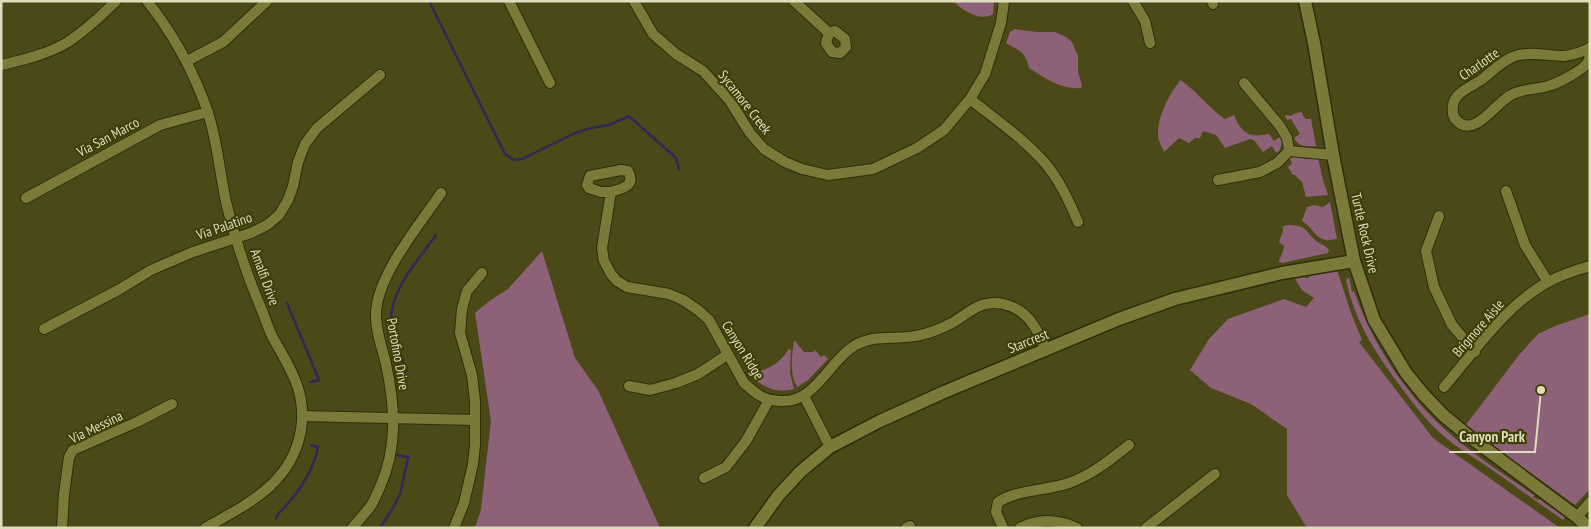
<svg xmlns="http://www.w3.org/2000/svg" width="1591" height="529" font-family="'PT Sans Narrow',sans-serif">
  <rect width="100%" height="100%" fill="#4b4917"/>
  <!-- green -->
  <g fill="#8d6278">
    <path d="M953,1H994L993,14C981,22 963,11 953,1Z"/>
    <path d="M1015,29L1037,32H1055L1066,37L1072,42L1078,56V72L1082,86L1081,88C1061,90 1045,78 1029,68C1025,50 1020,52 1006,43L1010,32Z"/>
    <path d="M1181,80C1197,92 1209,108 1225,119L1234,115C1242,134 1249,138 1269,134L1274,141L1280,137L1282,142L1280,150L1276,153L1272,146L1263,152L1254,140L1250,139L1225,148L1216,135L1203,131L1200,138H1195L1189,143L1179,138L1164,152C1163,148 1160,145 1159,141C1154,123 1169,93 1181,80Z"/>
    <path d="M1302,112L1303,116L1306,119H1311L1316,146C1307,147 1299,147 1294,138L1300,134L1291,119L1287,120L1285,116L1288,115L1290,116L1296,113Z"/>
    <path d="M1294,156L1307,159L1318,158L1323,180L1328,195L1306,197L1302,182L1295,175H1293L1288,167L1292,164L1290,158Z"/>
    <path d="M1330,202L1337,239C1333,239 1329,241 1325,240C1315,238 1311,225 1302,221L1307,207L1314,205L1323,207Z"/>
    <path d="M1289,225C1308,226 1304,230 1315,240C1321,245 1327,245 1330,252L1328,251V253L1282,263L1279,262C1280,256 1284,252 1284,246L1279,242L1283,231V226Z"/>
    <path d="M542,251L575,358L598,390L660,528H475L481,509L491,421L475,313L488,302L508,289Z"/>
    <path d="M1337,270L1351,313L1362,340L1359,342L1433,438L1560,528H1307L1287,495V429L1251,404L1211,388L1190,370L1209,339L1228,319L1284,299L1306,307L1314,298L1302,290L1295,279L1305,277V278H1309V276Z"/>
    <path d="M1349,277L1352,292L1354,291C1373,345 1406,395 1448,432C1475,456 1505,475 1534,495L1533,497L1538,500L1539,499L1565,517L1563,520C1537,502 1511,483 1485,465C1468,454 1450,443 1436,429C1424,418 1414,404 1404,391C1378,357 1355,323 1346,280Z"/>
    <path d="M1590,314V489L1575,505L1465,426L1519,355L1538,334L1555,326Z"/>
    <path d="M794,340L804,352H813L815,350L821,357L824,355L828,359L808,380L797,387C789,373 792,356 794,340Z"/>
    <path d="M789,349L791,350L790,373L794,389C776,394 762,387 749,374C769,369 777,366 789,349Z"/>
  </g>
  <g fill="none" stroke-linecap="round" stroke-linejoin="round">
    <!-- stream -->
    <g stroke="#302858" stroke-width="2.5">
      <path d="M429,1L505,154L514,160L522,159L575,133L591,128L609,125L629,116L676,158L679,170"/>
      <path d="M287,303L319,380L310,382"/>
      <path d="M397,374L407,371C401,357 394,342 392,327C386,293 418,261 436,235"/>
      <path d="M276,518L278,514C296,496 313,473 318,447L311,445"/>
      <path d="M380,528L394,506L401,491L408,457L396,455"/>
    </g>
    <!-- minor casing -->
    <g stroke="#2f2e0b" stroke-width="12">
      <g id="minor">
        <path d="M147,1C171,31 189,63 203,99C216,131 219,168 226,202C235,240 248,278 263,313C266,321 269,330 273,338C290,368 307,393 301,430C292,483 248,504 205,528"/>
        <path d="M509,1L550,83"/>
        <path d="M634,1L653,34L676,54L703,71L730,101L750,133L764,149L785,162L802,169L828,175L873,169L917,148L944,130L970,99L985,74L1001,23L1004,1"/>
        <path d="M794,1L829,33"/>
        <path d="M1133,1L1145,21L1150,43"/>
        <path d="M1212,1L1213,4"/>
        <path d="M835,31L845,39L846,47L840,53L832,52L826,43L829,33Z"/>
        <path d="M1589,48C1589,52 1590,56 1589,60C1585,70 1558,83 1548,86C1535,90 1523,88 1511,95C1497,102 1478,133 1461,124C1453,119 1452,114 1453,105C1455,92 1471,87 1481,80C1492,72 1501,61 1515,56C1531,51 1548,56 1564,56C1573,55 1582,52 1590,48"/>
        <path d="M187,61L223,42L267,1"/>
        <path d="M1,65C23,60 48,54 68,42C86,30 101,16 116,1"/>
        <path d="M1244,83L1280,126L1287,138L1289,151"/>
        <path d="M970,99C995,119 1023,138 1044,162C1059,179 1069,201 1078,222"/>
        <path d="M1218,180L1260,172L1277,163L1289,151L1333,155"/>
        <path d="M1506,191L1525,245L1548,282"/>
        <path d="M611,192H601L589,188L587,185L590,176L621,170L628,171C636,186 623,188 611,192L602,248L604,261L611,274L617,281L627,287L669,294L683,300L698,310L709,320L744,383C756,394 763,400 780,401C816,403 828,362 854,346C875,333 898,341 920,335C931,333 942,328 952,323C962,317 971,309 982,305C1002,299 1023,308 1034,326C1039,333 1042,342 1046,349"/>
        <path d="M26,198L160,125L208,112"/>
        <path d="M1439,216L1426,251L1434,287L1452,325L1475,352"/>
        <path d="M44,329L120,289L151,270L193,252L251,233L267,225L279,215L288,200L293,186L298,162L305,144L317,128L380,75"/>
        <path d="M629,386L650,390L676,383L698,374L727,355"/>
        <path d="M1444,387C1476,350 1506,304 1550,281C1563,274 1576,270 1590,266"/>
        <path d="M804,396L830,447"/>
        <path d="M302,416L475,420"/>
        <path d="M704,478L726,467L746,441L769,400"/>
        <path d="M1577,517L1590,502"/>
        <path d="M62,528L64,494L69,457L73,450L137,422L172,404"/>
        <path d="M352,528C359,520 366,513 372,504C375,499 377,493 380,487C398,447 395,406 386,364C382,347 375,330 376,312C378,274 420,224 441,193"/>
        <path d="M454,528L464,503L473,464L475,445V401L472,375L460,333L462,309L467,291L482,273"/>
        <path d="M906,528L910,526"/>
        <path d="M1003,528L996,512L998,502C1019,489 1046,491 1069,483C1092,475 1110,460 1129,445"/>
        <path d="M1020,528C1039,518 1057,519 1077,528"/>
        <path d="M1146,528L1215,474"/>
      </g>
    </g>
    <!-- tertiary casing -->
    <g stroke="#2f2e0b" stroke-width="15">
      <g id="tertiary">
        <path d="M1305,1L1314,43L1333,155L1354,261L1374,320L1406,373L1423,394L1443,415L1466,434L1577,517L1589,528"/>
        <path d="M755,528L778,496L800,472L830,447L880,421L944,392L1119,319L1175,299L1282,273L1354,261"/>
      </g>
    </g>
    <!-- minor -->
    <use href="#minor" stroke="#7c7a39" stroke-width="10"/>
    <!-- tertiary -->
    <use href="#tertiary" stroke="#7c7a39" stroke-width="12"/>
  </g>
  <g text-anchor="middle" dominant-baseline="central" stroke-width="4.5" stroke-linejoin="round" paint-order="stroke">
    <!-- street labels -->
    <g font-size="14" fill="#dedebd" stroke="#403e09">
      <text transform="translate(1479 64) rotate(-35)">Charlotte</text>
      <text transform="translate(745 102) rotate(52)">Sycamore Creek</text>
      <text transform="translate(108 137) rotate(-28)">Via San Marco</text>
      <text transform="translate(224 226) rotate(-19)">Via Palatino</text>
      <text transform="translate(1365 233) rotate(77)">Turtle Rock Drive</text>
      <text transform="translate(265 277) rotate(70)">Amalfi Drive</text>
      <text transform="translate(1478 328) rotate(-49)">Brigmore Aisle</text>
      <text transform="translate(1028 341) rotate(-22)">Starcrest</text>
      <text transform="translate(743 350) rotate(58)">Canyon Ridge</text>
      <text transform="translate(398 354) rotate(80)">Portofino Drive</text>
      <text transform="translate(96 427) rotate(-26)">Via Messina</text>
    </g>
  </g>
  <!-- callouts -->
  <path fill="none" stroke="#dedebd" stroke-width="2" d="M1541 390L1535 452H1449"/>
  <circle fill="#dedebd" stroke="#403e09" stroke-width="2" cx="1541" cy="390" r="5"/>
  <g font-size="15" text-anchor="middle" font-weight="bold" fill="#dedebd" stroke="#403e09" stroke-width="4.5" stroke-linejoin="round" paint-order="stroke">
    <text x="1492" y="442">Canyon Park</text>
  </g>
  <!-- border -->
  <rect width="1591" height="529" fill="none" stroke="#dedebd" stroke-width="5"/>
</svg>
